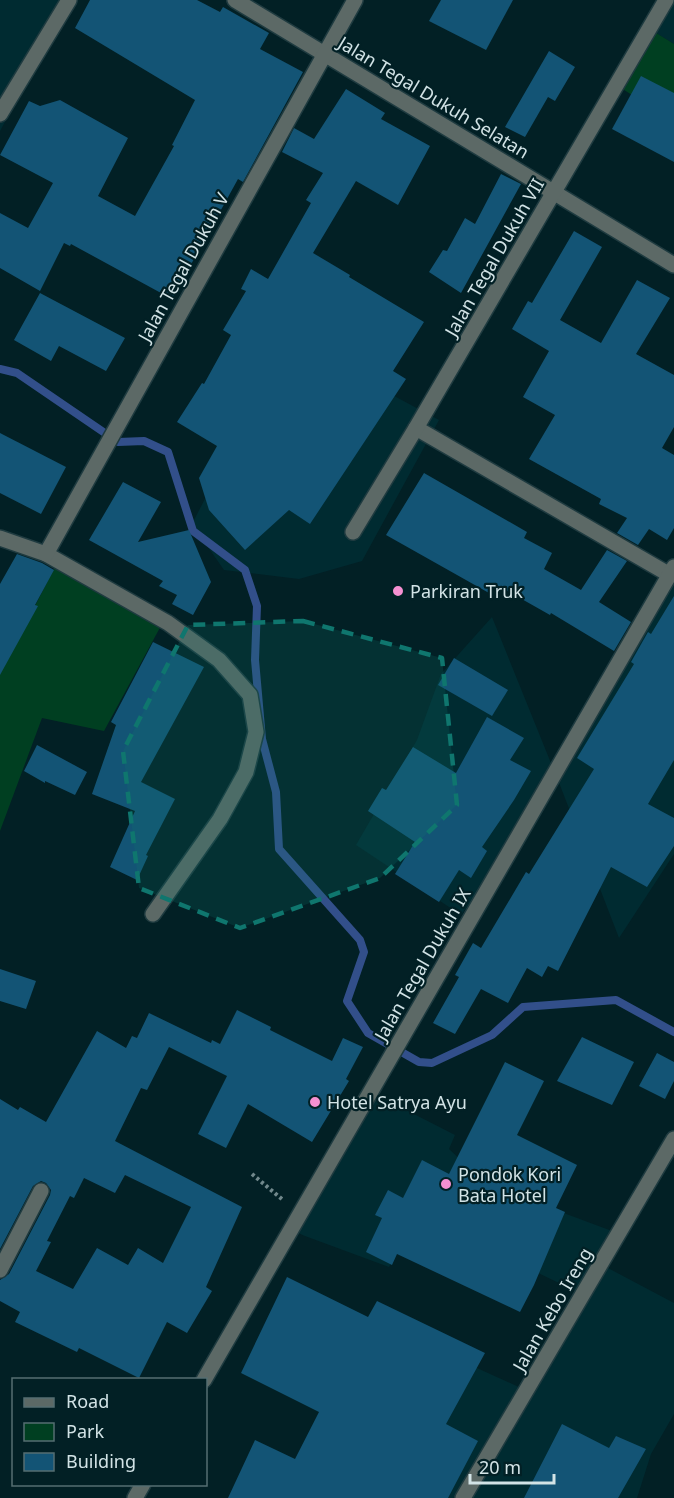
<svg xmlns="http://www.w3.org/2000/svg" width="674" height="1498" font-family="'Noto Sans',sans-serif">
  <rect width="100%" height="100%" fill="#022025"/>
  <!-- built -->
  <g fill="#002b31">
    <path d="M0,0H71L0,131Z"/>
    <path d="M671,0H674V44L653,31Z"/>
    <path d="M299,345L439,420L362,561L299,579L224,570L192,524L241,429Z"/>
    <path d="M674,578V854L619,938L558,780L461,915L356,845L417,740L441,674L492,617L557,778Z"/>
    <path d="M363,1088L455,1135L449,1149L486,1184L620,1234L606,1267L674,1303V1414L651,1454L637,1498H298L360,1315L521,1388L586,1296L457,1234L415,1218L389,1267L305,1236L285,1227Z"/>
  </g>
  <!-- green -->
  <g fill="#003f21">
    <path d="M653,31L674,44V122L618,86Z"/>
    <path d="M56,565L163,622L104,731L42,718L0,831V674Z"/>
  </g>
  <g fill="none" stroke-linecap="round" stroke-linejoin="round">
    <!-- stream -->
    <path stroke="#324f8a" stroke-width="8" d="M0,369L17,373L118,442L144,441L168,452L193,531L245,570L257,606L255,660L262,739L276,792L279,849L360,940L364,952L347,1001L368,1033L419,1062L432,1063L492,1035L523,1007L616,1000L674,1032"/>
  </g>
  <!-- building -->
  <g fill="#135475" fill-rule="evenodd">
    <path d="M90,0H197L220,12L223,7L269,33L260,49L303,72L243,182L238,179L172,299L71,244L70,246L64,243L40,291L0,268V213L28,228L53,183L0,155L29,101L40,106L60,100L128,138L98,196L135,216L174,146L172,145L195,100L75,28Z"/>
    <path d="M441,0H513L486,50L429,21Z"/>
    <path d="M549,51L575,67L555,101L548,97L525,137L505,127Z"/>
    <path d="M641,76L674,93V162L612,129Z"/>
    <path d="M346,89L385,113L381,119L430,146L398,205L356,181L313,253L350,275L349,277L424,322L393,371L406,379L310,524L289,510L245,550L209,510L199,478L217,446L177,422L202,383L204,384L231,335L223,330L246,291L241,289L251,269L268,279L311,203L306,200L323,173L282,152L294,128L314,139Z"/>
    <path d="M501,174L521,184L461,293L429,272L443,250L447,251L465,218L475,224Z"/>
    <path d="M574,231L602,247L560,320L601,343L637,280L670,298L636,354L674,375V427L662,448L674,455V528L667,540L649,529L638,545L617,533L627,518L599,504L601,499L529,459L555,415L523,397L549,351L512,329L528,301L532,303Z"/>
    <path d="M40,293L125,338L106,371L59,346L51,361L14,340Z"/>
    <path d="M0,433L66,467L41,514L0,493Z"/>
    <path d="M424,473L527,532L524,538L552,553L544,569L581,590L607,550L627,561L599,602L631,622L614,651L551,613L550,615L495,584L489,593L386,535Z"/>
    <path d="M123,482L161,502L138,542L189,530L211,582L193,615L172,604L177,595L159,586L163,581L89,540Z"/>
    <path d="M17,554L42,563L54,570L35,605L38,606L0,675V584Z"/>
    <path d="M674,596V760L648,804L674,818V846L647,887L611,867L558,971L548,966L542,977L527,968L508,1003L481,989L455,1034L433,1023L459,977L455,975L473,943L481,948L526,872L529,874L594,769L577,758L634,664L631,662L648,632L651,634Z"/>
    <path d="M153,642L204,667L141,782L175,799L146,855L148,856L137,880L110,867L135,811L92,794L116,725L111,722Z"/>
    <path d="M454,658L508,690L492,716L438,685Z"/>
    <path d="M487,717L524,738L510,760L531,771L514,800L482,847L487,851L471,878L459,870L439,902L395,874L415,842L368,811L382,788L386,790L413,747L456,773Z"/>
    <path d="M37,745L87,772L75,795L45,781V783L24,771Z"/>
    <path d="M0,969L36,981L26,1009L0,1001Z"/>
    <path d="M237,1010L271,1027L270,1030L332,1061L343,1038L363,1047L346,1079L349,1081L312,1142L248,1104L226,1148L198,1134L227,1076L169,1047L147,1090L141,1088L115,1141L242,1207L206,1287L212,1291L187,1333L167,1322L139,1378L79,1348L77,1352L15,1322L20,1312L0,1301V1280L9,1274L50,1195L51,1190L46,1183L41,1181L33,1186L0,1249V1099L18,1110L20,1107L46,1122L97,1031L126,1048L132,1036L137,1038L149,1013L211,1043L212,1040L220,1044ZM125,1175L191,1207L163,1263L138,1248L128,1265L97,1248L73,1289L36,1271L51,1242L47,1241L70,1196L74,1198L84,1178L115,1193Z"/>
    <path d="M582,1037L634,1062L612,1105L557,1081Z"/>
    <path d="M657,1053L674,1062V1081L665,1099L639,1086Z"/>
    <path d="M505,1062L544,1081L517,1135L577,1165L556,1208L565,1212L534,1285L520,1312L397,1254L392,1265L366,1252L382,1218L375,1215L388,1190L403,1198L422,1160L449,1174Z"/>
    <path d="M287,1277L368,1317L377,1301L485,1353L446,1424L478,1441L448,1498H228L255,1440L295,1459L319,1412L241,1373Z"/>
    <path d="M562,1424L609,1448L616,1436L646,1449L618,1498H524Z"/>
  </g>
  <g fill="none" stroke-linecap="round" stroke-linejoin="round">
    <!-- minor casing -->
    <g stroke="#1f3b40" stroke-width="18">
      <g id="minor">
        <path d="M235,0L674,265"/>
        <path d="M0,114L69,0"/>
        <path d="M416,428L670,575"/>
        <path d="M353,532L416,428L666,0"/>
        <path d="M0,538L46,554L168,623L219,660L250,695L256,732L246,772L220,819L153,914"/>
        <path d="M46,554L355,0"/>
        <path d="M0,1270L41,1191"/>
        <path d="M204,1380L674,567"/>
        <path d="M135,1498L143,1484"/>
        <path d="M463,1498L674,1139"/>
      </g>
    </g>
    <!-- path -->
    <path stroke="#71888c" stroke-width="4" stroke-dasharray="3 3" stroke-linecap="butt" d="M252,1174L283,1200"/>
    <!-- minor -->
    <use href="#minor" stroke="#5c6966" stroke-width="15"/>
  </g>
  <!-- marked area -->
  <path fill="#0f766e" fill-opacity="0.2" stroke="#0f766e" stroke-width="4.5" stroke-dasharray="12 8" stroke-linejoin="round" d="M303,621L442,658L457,805L380,878L240,928L139,888L123,751L188,625Z"/>
  <!-- markers -->
  <g fill="#f590d1" stroke="#022025" stroke-width="2">
    <circle cx="398" cy="591" r="6"/>
    <circle cx="315" cy="1102" r="6"/>
    <circle cx="446" cy="1184" r="6"/>
  </g>
  <g text-anchor="middle" dominant-baseline="central" stroke-width="4.5" stroke-linejoin="round" paint-order="stroke">
    <!-- street labels -->
    <g font-size="18" fill="#d2e3e6" stroke="#022025">
      <text transform="translate(434 97) rotate(31)">Jalan Tegal Dukuh Selatan</text>
      <text transform="translate(494 257) rotate(-60)">Jalan Tegal Dukuh VII</text>
      <text transform="translate(183 267) rotate(-61)">Jalan Tegal Dukuh V</text>
      <text transform="translate(422 964) rotate(-60)">Jalan Tegal Dukuh IX</text>
      <text transform="translate(552 1309) rotate(-60)">Jalan Kebo Ireng</text>
    </g>
    <!-- poi labels -->
    <g font-size="18" fill="#d2e3e6" stroke="#022025" text-anchor="start">
      <text x="410" y="591">Parkiran Truk</text>
      <text x="327" y="1102">Hotel Satrya Ayu</text>
      <text x="458" y="1174">Pondok Kori<tspan x="458" dy="21">Bata Hotel</tspan></text>
    </g>
  </g>
  <!-- legend -->
  <rect x="12" y="1378" width="195" height="108" fill="#022025" stroke="#556e72" stroke-width="1.5"/>
  <rect x="24" y="1398" width="30" height="9" fill="#5c6966" stroke="#556e72" stroke-width="1.5"/>
  <text x="66" y="1408" font-size="18" fill="#d2e3e6">Road</text>
  <rect x="24" y="1423" width="30" height="18" fill="#003f21" stroke="#556e72" stroke-width="1.5"/>
  <text x="66" y="1438" font-size="18" fill="#d2e3e6">Park</text>
  <rect x="24" y="1453" width="30" height="18" fill="#135475" stroke="#556e72" stroke-width="1.5"/>
  <text x="66" y="1468" font-size="18" fill="#d2e3e6">Building</text>
  <!-- scale -->
  <path d="M470 1474v9h84v-9" fill="none" stroke="#d2e3e6" stroke-width="3"/>
  <text x="479" y="1474" font-size="18" fill="#d2e3e6" stroke="#022025" stroke-width="4.5" paint-order="stroke">20 m</text>
</svg>
